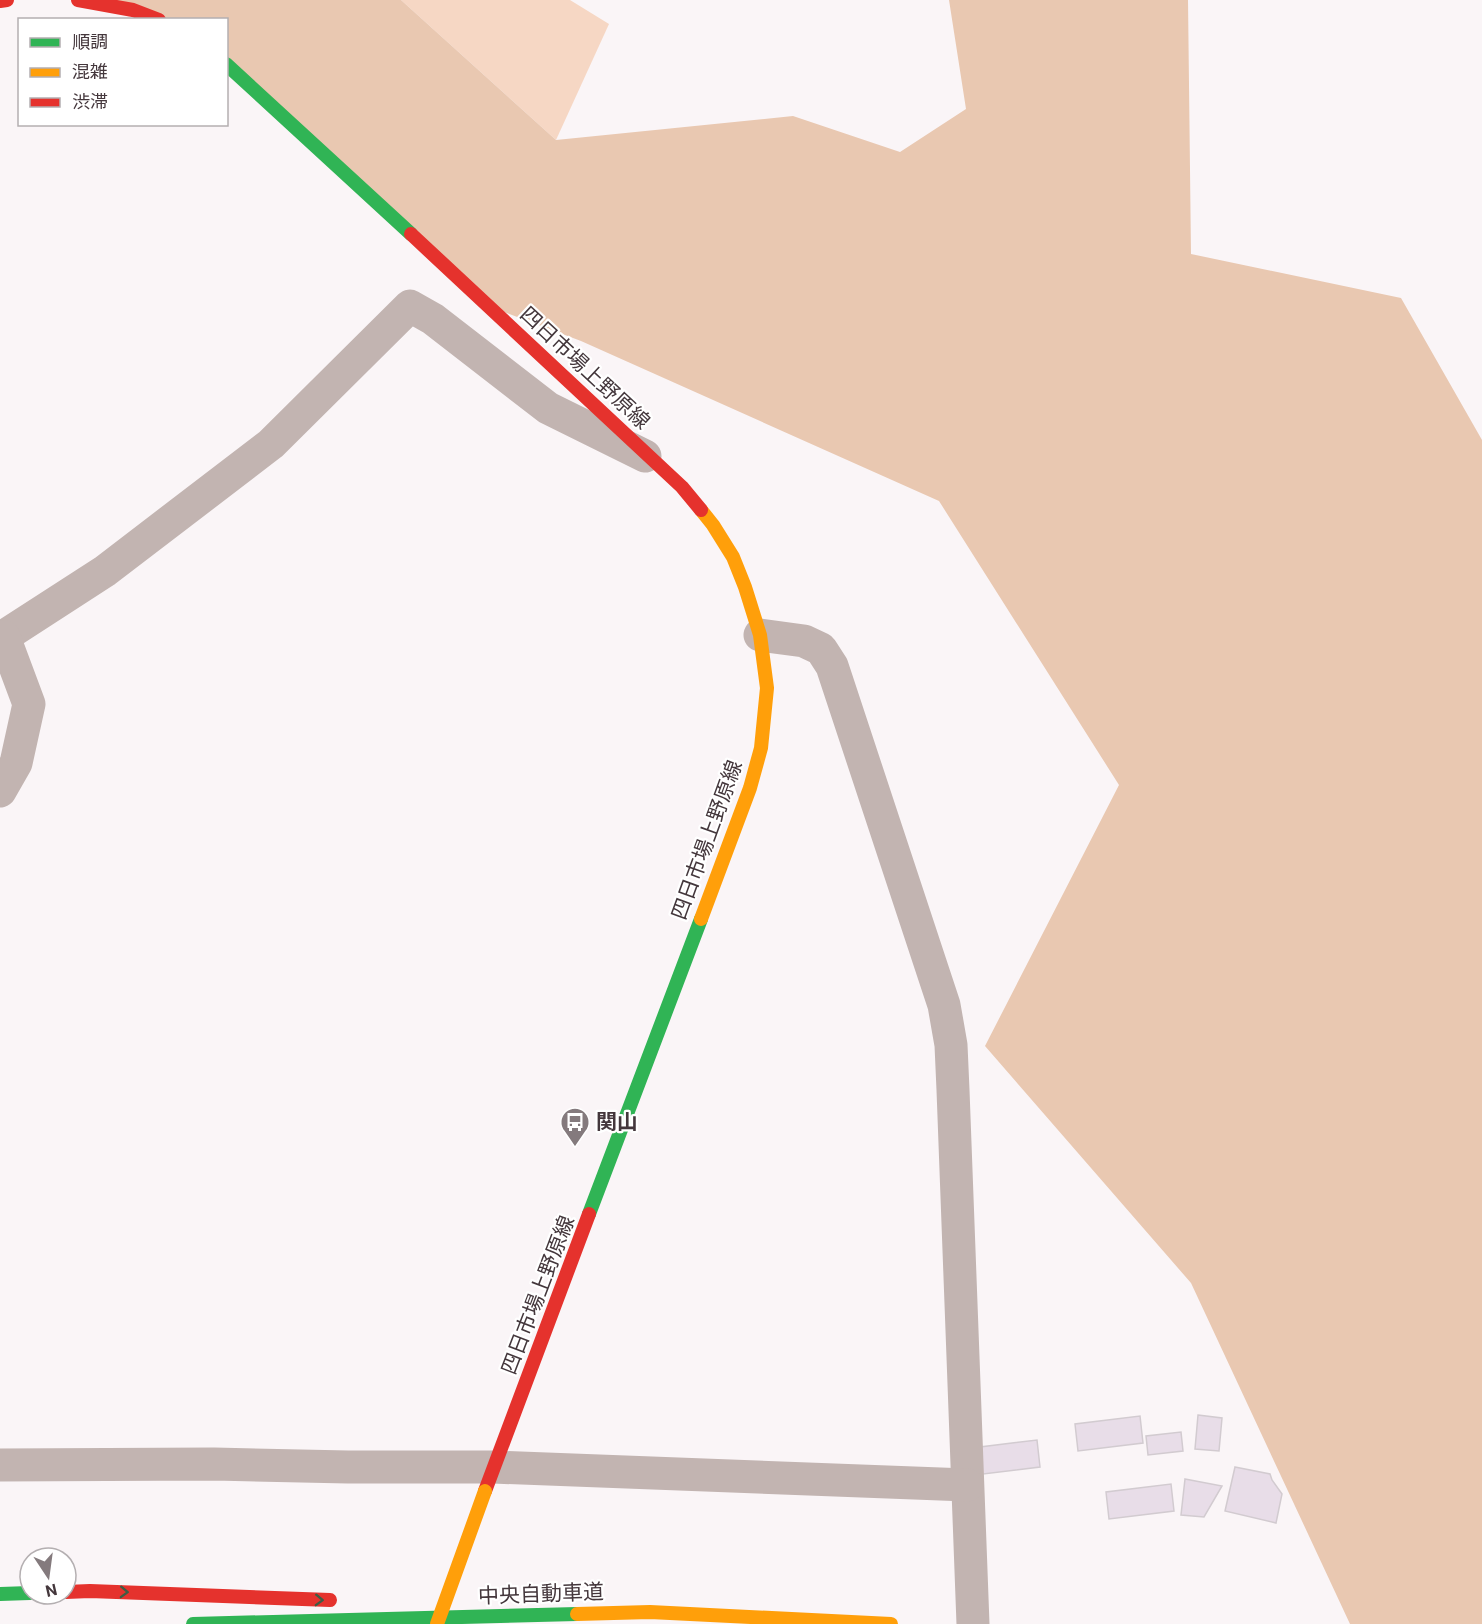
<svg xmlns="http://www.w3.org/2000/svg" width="1482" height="1624" font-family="Roboto,'Noto Sans JP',sans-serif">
  <rect width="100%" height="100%" fill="#faf5f7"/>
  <!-- green -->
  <path fill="#f6d7c4" d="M401,0H570L609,24L556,140Z"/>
  <!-- forest -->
  <path fill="#e9c8b1" d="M78,0H401L556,140L793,116L900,152L966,109L949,0H1188L1191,254L1401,298L1482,440V1624H1350L1191,1283L985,1046L1119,785L939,501L581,341L491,307L227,64L226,20L159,19Z"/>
  <!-- building -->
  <g fill="#e8dde8" stroke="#d2cbd0" stroke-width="1.5">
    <path d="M1198,1415L1222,1418L1219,1451L1195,1449Z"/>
    <path d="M1140,1416L1143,1443L1078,1451L1075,1424Z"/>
    <path d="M1181,1432L1183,1451L1148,1455L1146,1436Z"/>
    <path d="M1037,1440L1040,1467L975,1475L972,1448Z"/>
    <path d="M1235,1467L1270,1474L1272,1480L1282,1494L1276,1523L1225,1511Z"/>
    <path d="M1185,1479L1222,1486L1204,1517L1181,1515Z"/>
    <path d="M1171,1484L1174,1511L1109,1519L1106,1492Z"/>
  </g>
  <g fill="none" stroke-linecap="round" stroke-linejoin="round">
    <!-- street -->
    <g stroke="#c2b4b1" stroke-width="33">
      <path d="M760,635L804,641L821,649L832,666L944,1005L951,1045L953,1090L973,1624"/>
      <path d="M0,639L105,571L271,444L410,306L433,319L548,408L645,456"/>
      <path d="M0,791L16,763L29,704L4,637"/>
      <path d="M0,1465L214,1464L348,1467H493L967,1485"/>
    </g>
    <!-- fast -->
    <g stroke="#30b455" stroke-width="14">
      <path d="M226,64L411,234"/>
      <path d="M589,1214L701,919"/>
      <path d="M0,1594L30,1593"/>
      <path d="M193,1624L577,1614"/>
    </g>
    <!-- slow -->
    <g stroke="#ff9f0a" stroke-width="14">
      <path d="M701,919L750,788L761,748L767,688L760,635L745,587L733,557L713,525L701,510"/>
      <path d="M577,1614L650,1612L891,1624"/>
    </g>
    <!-- jam -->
    <g stroke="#e5322d" stroke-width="14">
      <path d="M78,0L133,10L159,20"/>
      <path d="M0,1L7,0"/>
      <path d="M411,234L682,487L701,510"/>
      <path d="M485,1491L589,1214"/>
      <path d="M66,1592L90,1591L330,1600"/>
    </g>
    <!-- slow-bridge -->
    <path stroke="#ff9f0a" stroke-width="14" d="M437,1624L485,1491"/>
  </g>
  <!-- one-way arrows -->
  <defs><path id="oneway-chevron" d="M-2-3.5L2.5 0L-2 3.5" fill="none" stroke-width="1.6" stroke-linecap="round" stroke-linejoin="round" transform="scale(1.5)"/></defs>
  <g stroke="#3e5c44">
    <use href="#oneway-chevron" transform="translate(124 1592) rotate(2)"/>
    <use href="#oneway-chevron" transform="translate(319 1600) rotate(2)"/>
  </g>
  <!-- icons -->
  <defs>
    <g id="bus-pin" transform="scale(1.5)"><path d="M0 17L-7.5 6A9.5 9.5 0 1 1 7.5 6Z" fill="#847a7d" stroke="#fff"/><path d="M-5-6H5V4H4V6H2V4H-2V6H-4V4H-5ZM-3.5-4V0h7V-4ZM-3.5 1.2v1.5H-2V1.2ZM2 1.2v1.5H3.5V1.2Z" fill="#fff"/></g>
  </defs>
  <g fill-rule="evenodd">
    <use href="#bus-pin" x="575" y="1122"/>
  </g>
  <g text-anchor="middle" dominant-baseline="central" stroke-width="4.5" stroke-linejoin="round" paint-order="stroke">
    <!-- street labels -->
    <g font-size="21" fill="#44373c" stroke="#fff">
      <text transform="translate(585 368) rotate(43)">四日市場上野原線</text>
      <text transform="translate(707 840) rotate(-70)">四日市場上野原線</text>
      <text transform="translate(538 1295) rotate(-69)">四日市場上野原線</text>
      <text transform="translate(541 1594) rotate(-2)">中央自動車道</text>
    </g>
    <!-- poi labels -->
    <g font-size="21" font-weight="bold" fill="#44373c" stroke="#fff" text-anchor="start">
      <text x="596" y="1122">関山</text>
    </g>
  </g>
  <!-- legend -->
  <rect x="18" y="18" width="210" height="108" fill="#ffffff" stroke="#b4afb1" stroke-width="1.5"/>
  <rect x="30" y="38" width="30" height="9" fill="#30b455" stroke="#b4afb1" stroke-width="1.5"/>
  <text x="72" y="48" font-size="18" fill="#44373c">順調</text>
  <rect x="30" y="68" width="30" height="9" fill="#ff9f0a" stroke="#b4afb1" stroke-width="1.5"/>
  <text x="72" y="78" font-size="18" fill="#44373c">混雑</text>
  <rect x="30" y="98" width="30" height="9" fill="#e5322d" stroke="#b4afb1" stroke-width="1.5"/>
  <text x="72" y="108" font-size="18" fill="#44373c">渋滞</text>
  <!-- north arrow -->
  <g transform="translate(48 1576) rotate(167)"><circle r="28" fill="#ffffff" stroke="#b4afb1" stroke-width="1.5"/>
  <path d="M0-4.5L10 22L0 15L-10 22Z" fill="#847a7d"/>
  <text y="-9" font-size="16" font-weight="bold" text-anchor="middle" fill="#44373c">N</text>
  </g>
</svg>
